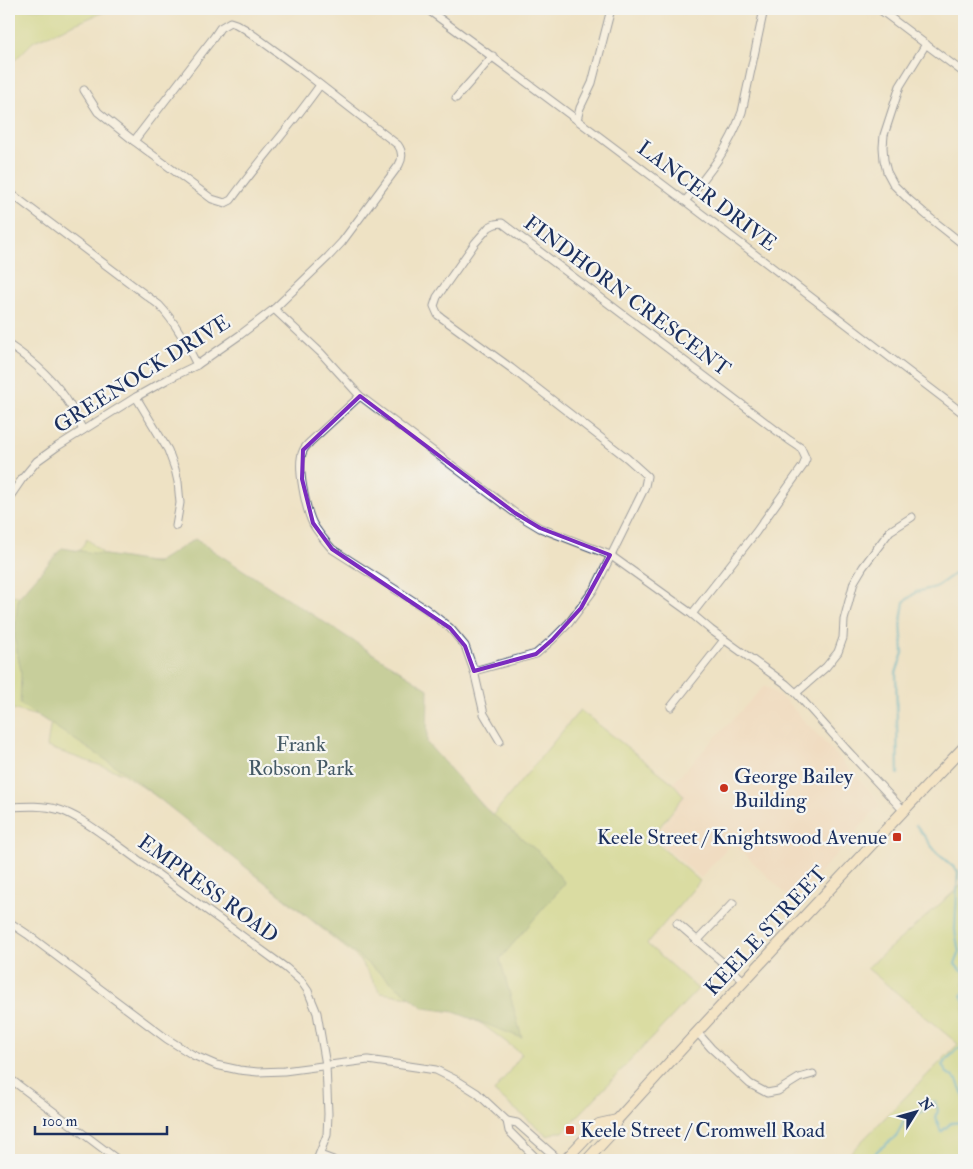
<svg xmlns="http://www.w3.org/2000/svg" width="973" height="1169" font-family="'IM FELL Double Pica',serif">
  <rect width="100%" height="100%" fill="#f6f6f2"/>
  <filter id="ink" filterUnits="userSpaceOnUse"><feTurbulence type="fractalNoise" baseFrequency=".02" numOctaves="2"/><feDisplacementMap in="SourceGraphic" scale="10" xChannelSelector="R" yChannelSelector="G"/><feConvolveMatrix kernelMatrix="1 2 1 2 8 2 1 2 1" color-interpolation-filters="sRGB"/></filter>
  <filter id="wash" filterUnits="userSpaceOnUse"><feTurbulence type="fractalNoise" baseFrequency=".0096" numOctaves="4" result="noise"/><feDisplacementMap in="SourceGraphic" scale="20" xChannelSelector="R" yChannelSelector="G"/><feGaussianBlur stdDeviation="1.12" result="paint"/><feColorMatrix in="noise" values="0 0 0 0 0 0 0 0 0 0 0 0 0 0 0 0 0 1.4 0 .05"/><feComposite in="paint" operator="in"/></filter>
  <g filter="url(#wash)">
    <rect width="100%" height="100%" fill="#eee2c4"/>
    <!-- built -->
    <path fill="#f2d5bd" d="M765,685L786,701L873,794L879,806L794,902L732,842L701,878L654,838L684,796L673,783Z"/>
    <!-- green -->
    <g fill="#c1d679" stroke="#6e826c">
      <path d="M9,9H111L34,41L9,66Z"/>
      <path d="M87,539L114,563L184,561L401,671L426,696L425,756L487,822L580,710L673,783L684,796L651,838L700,881L647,944L698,989L563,1132H556L548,1136L494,1092L522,1054L482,1024L433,1000L381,993L359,959L175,809L122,773L47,747L51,720L9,708V595L47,600Z"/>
      <path d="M964,883V1160H809L812,1157L847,1156L958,1044L867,968Z"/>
    </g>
    <!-- forest -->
    <path fill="#98b769" stroke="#5a7364" d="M195,539L428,689L427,743L486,809L540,853L565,883L500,959L522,1038L454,1012L424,1008L129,775L20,704L21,671L14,637L18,598L62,548L156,563Z"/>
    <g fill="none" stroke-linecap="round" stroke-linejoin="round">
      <!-- stream -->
      <g stroke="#42a9c2" stroke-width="2.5">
        <path d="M898,774L896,673L903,653L901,621L904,602L916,592L936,587L964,567"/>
        <path d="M916,825L936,852L958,871L955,930L959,953L955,964L960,970L964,972"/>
        <path d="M964,992L961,996L964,1002"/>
        <path d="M964,1047L957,1049L942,1065L946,1072L957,1080L964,1097"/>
        <path d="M870,1160L878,1150L896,1137L906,1117L922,1112L927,1101L935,1102L938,1110L936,1118L941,1132L951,1123L964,1122"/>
      </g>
    </g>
  </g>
  <g filter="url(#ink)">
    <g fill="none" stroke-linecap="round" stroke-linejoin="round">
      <!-- street casing -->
      <g stroke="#3b4a6d" stroke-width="9">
        <g id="street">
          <path d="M427,9C608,141 786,278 964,414"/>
          <path d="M879,9L964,73"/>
          <path d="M926,44L900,86L884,135L883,147L884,160L887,172L894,185L908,199L930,218L964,245"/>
          <path d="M84,90L98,112L134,141L212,199L225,203L231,200C259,161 292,125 320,85"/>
          <path d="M456,98L493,56"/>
          <path d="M577,120L580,108L592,83L611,9"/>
          <path d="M9,192L159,305C176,323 186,343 197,365"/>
          <path d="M685,201C710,173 729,148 742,112L764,9"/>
          <path d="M274,309L321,353L360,396L515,513L540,528L610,555L692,614L711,630L786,684L796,693L847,750L903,810"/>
          <path d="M9,345C33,361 55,380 70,405C75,413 78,422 83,430"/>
          <path d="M360,396L310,442C307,445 304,448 303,451C296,465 306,510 313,524C318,533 325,541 332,549L426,609L450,628L465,646L474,671L484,714L500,741"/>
          <path d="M136,397L168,450L175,469L178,482L180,503L176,526"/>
          <path d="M9,498L22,479L37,461L58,446L136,397L168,379L197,365L240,335L274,309L328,257L342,242L399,165C403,158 403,152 398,145L300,69L245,29L236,24L230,22L220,28L214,37L134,141"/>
          <path d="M474,671L536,654L552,640L569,623L595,588L642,493L645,486L647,476L627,458L511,368L438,315L434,306L437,297L475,243L489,227L495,224L502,223L789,440L801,448L806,459L803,466L756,532L692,614"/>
          <path d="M796,693L826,667L838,652L843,638L844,620L854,582L863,567L890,531L912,517"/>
          <path d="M671,707L724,640"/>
          <path d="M9,807C26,806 44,805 60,810C78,816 93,828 108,838L286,968L301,981L308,991L317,1013L326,1065L328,1114L327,1135L317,1160"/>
          <path d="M9,922L27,934L167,1039L193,1055L216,1065L239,1070L258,1072L284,1071L368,1060L436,1070L458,1081L477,1093L507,1121L517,1123L559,1160"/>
          <path d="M677,923L744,981"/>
          <path d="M697,941L733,903"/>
          <path d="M697,1032L711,1048L750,1084L767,1093L778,1091L799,1078L813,1074"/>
          <path d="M9,1078L118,1160"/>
          <path d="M507,1121L509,1131L538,1160"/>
          <path d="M320,1155L333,1160"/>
        </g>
      </g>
      <!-- secondary casing -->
      <g stroke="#3b4a6d" stroke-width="12">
        <g id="secondary">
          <path d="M565,1160L599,1124L617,1120"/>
          <path d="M587,1160L610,1135L617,1120C731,994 847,870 964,747"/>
        </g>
      </g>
      <!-- street -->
      <use href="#street" stroke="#fff" stroke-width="7"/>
      <!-- secondary -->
      <use href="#secondary" stroke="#fbe6c4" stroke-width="10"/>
    </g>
  </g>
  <!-- marked area -->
  <path d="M0 0H973V1169H0ZM360,396L515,513L540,528L610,555L581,608L552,640L536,654L474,671L465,646L450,628L332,549L313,523L302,479L303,450Z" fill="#eee2c4" fill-opacity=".55" fill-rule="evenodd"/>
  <path fill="none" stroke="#7b2cbf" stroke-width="4" stroke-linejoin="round" d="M360,396L515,513L540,528L610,555L581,608L552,640L536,654L474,671L465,646L450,628L332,549L313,523L302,479L303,450Z"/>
  <!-- markers -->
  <g fill="#c8321e" stroke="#f6f6f2" stroke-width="2">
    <circle cx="724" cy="788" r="5"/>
    <rect x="892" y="832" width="10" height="10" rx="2.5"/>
    <rect x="565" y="1125" width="10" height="10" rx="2.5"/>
  </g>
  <g text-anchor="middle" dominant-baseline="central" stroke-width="4.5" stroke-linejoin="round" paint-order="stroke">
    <!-- street labels -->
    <g font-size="21" fill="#1b2f5e" stroke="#f6f6f2">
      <text transform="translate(707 196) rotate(37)">LANCER DRIVE</text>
      <text transform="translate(627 296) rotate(37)">FINDHORN CRESCENT</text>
      <text transform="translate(142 374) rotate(-32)">GREENOCK DRIVE</text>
      <text transform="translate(208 889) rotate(36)">EMPRESS ROAD</text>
      <text transform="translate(766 931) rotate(-47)">KEELE STREET</text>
    </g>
    <!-- park labels -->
    <g font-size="21" fill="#445965" stroke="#f6f6f2">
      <text x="301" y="744">Frank<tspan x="301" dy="24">Robson Park</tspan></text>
    </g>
    <!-- poi labels -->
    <g font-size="21" fill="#1b2f5e" stroke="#f6f6f2" text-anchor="start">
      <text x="734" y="776">George Bailey<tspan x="734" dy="24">Building</tspan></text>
      <text x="887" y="837" text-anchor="end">Keele Street / Knightswood Avenue</text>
      <text x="580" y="1130">Keele Street / Cromwell Road</text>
    </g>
  </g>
  <!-- margin -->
  <rect width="973" height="1169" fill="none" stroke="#f6f6f2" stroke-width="30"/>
  <!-- north arrow -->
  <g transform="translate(916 1112) rotate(53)" stroke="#f6f6f2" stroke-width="4" paint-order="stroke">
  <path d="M0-4L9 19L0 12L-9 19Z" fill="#1b2f5e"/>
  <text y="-8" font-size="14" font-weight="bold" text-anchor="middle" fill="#1b2f5e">N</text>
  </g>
  <!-- scale -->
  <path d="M35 1126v8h132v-8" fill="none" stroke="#1b2f5e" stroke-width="2.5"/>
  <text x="42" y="1126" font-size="15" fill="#1b2f5e" stroke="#f6f6f2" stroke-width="4" paint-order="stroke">100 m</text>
</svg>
